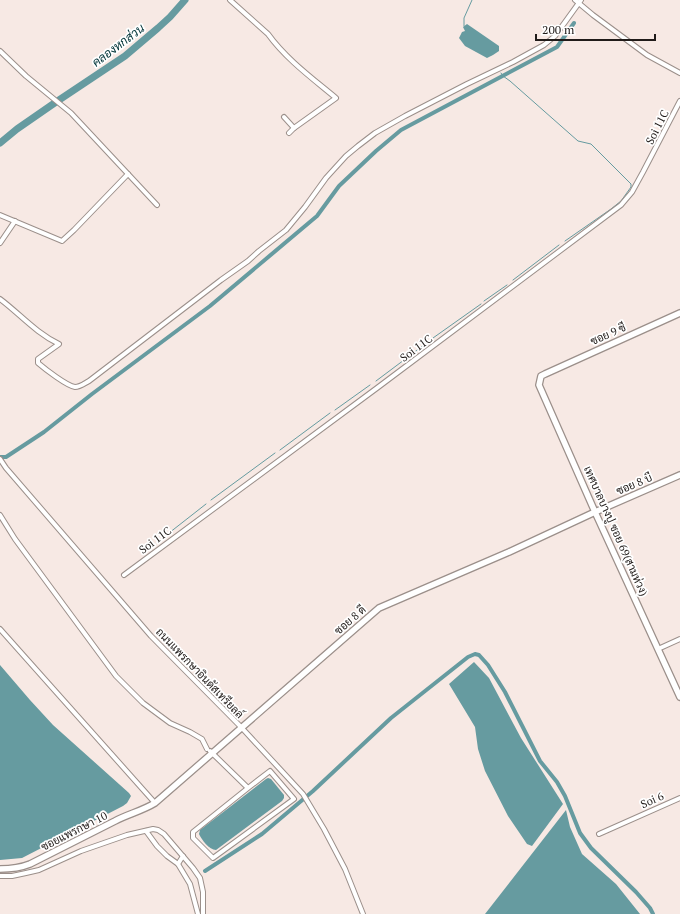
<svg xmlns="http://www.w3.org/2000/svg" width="680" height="914" font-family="'PT Serif',Sarabun,serif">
  <rect width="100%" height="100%" fill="#f7e9e4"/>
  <!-- water -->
  <g fill="#669ba0">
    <path d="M467,24L499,46V51L493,55L487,58L465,46L459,38L462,32L465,31L463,27Z"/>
    <path d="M474,662L489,678L521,738L563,804L532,846L527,844L508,816L485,771L478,749L475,727L449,684Z"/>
    <path d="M0,665L30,700L53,725L129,793L131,796L127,803L123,806L22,858L0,860Z"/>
    <path d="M268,778L271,779L284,795V798L282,801L216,850C209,850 202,840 199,834L200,830L266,779Z"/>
    <path d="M566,810L570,827L582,854L616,884L640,914H485Z"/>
  </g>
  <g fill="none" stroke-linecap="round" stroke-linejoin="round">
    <!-- stream -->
    <g stroke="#669ba0" stroke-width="1">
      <path d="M464,26V18L472,0"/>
      <path d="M501,73L503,76L510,81L578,141L591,144L631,184V187L621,201L611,209L565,241"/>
      <path d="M513,280L559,245"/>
      <path d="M484,301L507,285"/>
      <path d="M433,338L481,304"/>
      <path d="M376,381L424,345"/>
      <path d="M335,410L370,385"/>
      <path d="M280,450L330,413"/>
      <path d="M211,500L275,453"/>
      <path d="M169,533L206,504"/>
    </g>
    <!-- canal -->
    <g stroke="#669ba0" stroke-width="4">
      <path d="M0,457H6L44,432L92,394L210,306L317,216L339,186L376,151L401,130L557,47L574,23"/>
      <path d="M205,871L262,834L313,791L391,718L468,657L475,654L479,655L488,665L505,692L540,761L557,782L565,796L580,833L591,848L636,892L650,908L653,914"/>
    </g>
    <!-- river -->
    <g stroke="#669ba0" stroke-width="7">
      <path d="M59,100L125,56L158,28L170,17L185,0"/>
      <path d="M0,143L17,129L56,102"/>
    </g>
    <!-- street casing -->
    <g stroke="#9b8f8a" stroke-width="6">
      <g id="street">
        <path d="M230,0L268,34C286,59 312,78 336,98L294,128L289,133"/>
        <path d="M575,0L593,15L647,55L680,73"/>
        <path d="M0,51L26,76L71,113L157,205"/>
        <path d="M284,117L294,128"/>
        <path d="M0,215L62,241L74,230L128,174"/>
        <path d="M0,243L15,221"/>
        <path d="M0,299C20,314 36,333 59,344L38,359V363C45,369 67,386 75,387C80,387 85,383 89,381L221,280L248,261L259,251L286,230L305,207L326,178L346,156L358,146L375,133L405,116L467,84L513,62L544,45L555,36L581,0"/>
        <path d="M0,459L6,468L151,636L241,727L303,794L324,829L345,869L363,914"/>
        <path d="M0,515L15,539L116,676L143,703L170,723L190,732L202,739L207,749"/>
        <path d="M124,575L377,388L621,205L632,192L643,172L680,101"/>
        <path d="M0,629L155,803"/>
        <path d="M658,649L680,639"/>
        <path d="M210,751L248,788L193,832V838L213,858L294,799L270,771L248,788"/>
        <path d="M146,831L157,846L167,856L178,864L183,856"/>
        <path d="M599,834L680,798"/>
        <path d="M178,864L190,884L198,914"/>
        <path d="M0,876H12L26,873L39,870L81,851L127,835L153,829L158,830L164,834L193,868L200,878L203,892V914"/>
      </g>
    </g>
    <!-- secondary casing -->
    <g stroke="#9b8f8a" stroke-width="8">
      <g id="secondary">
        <path d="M680,313L545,374L541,376L539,385L595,512L680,697"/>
        <path d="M0,869C11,869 20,868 30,864C58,850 87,835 115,821C128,814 142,811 155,803L379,608L509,552L595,512L680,475"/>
      </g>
    </g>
    <!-- street -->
    <use href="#street" stroke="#fff" stroke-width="4"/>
    <!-- secondary -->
    <use href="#secondary" stroke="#fff" stroke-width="5.5"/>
  </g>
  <g text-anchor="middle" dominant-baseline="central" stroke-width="3.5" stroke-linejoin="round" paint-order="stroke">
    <!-- street labels -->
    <g font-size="11" fill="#201b19" stroke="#fff">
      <text transform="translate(657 127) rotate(-63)">Soi 11C</text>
      <text transform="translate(608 334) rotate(-24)">ซอย 9 ซี</text>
      <text transform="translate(416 348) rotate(-37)">Soi 11C</text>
      <text transform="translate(634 484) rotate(-23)">ซอย 8 บี</text>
      <text transform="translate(616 531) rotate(66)">เทศบาลบางปู ซอย 69(สามห่วง)</text>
      <text transform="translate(155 540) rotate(-37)">Soi 11C</text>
      <text transform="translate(350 620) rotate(-41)">ซอย 8 ดี</text>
      <text transform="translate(200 673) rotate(46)">ถนนแพรกษาอินดัสเทรียลล์</text>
      <text transform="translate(652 800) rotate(-24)">Soi 6</text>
      <text transform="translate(74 831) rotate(-27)">ซอยแพรกษา 10</text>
    </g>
    <!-- water labels -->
    <g font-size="12" font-style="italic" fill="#003438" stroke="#fff">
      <text transform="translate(118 45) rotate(-37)">คลองหกส่วน</text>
    </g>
  </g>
  <!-- scale -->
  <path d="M536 34v6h119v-6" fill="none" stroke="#201b19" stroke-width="2"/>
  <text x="542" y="34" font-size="12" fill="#201b19" stroke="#ffffff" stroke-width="3" paint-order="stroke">200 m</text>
</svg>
